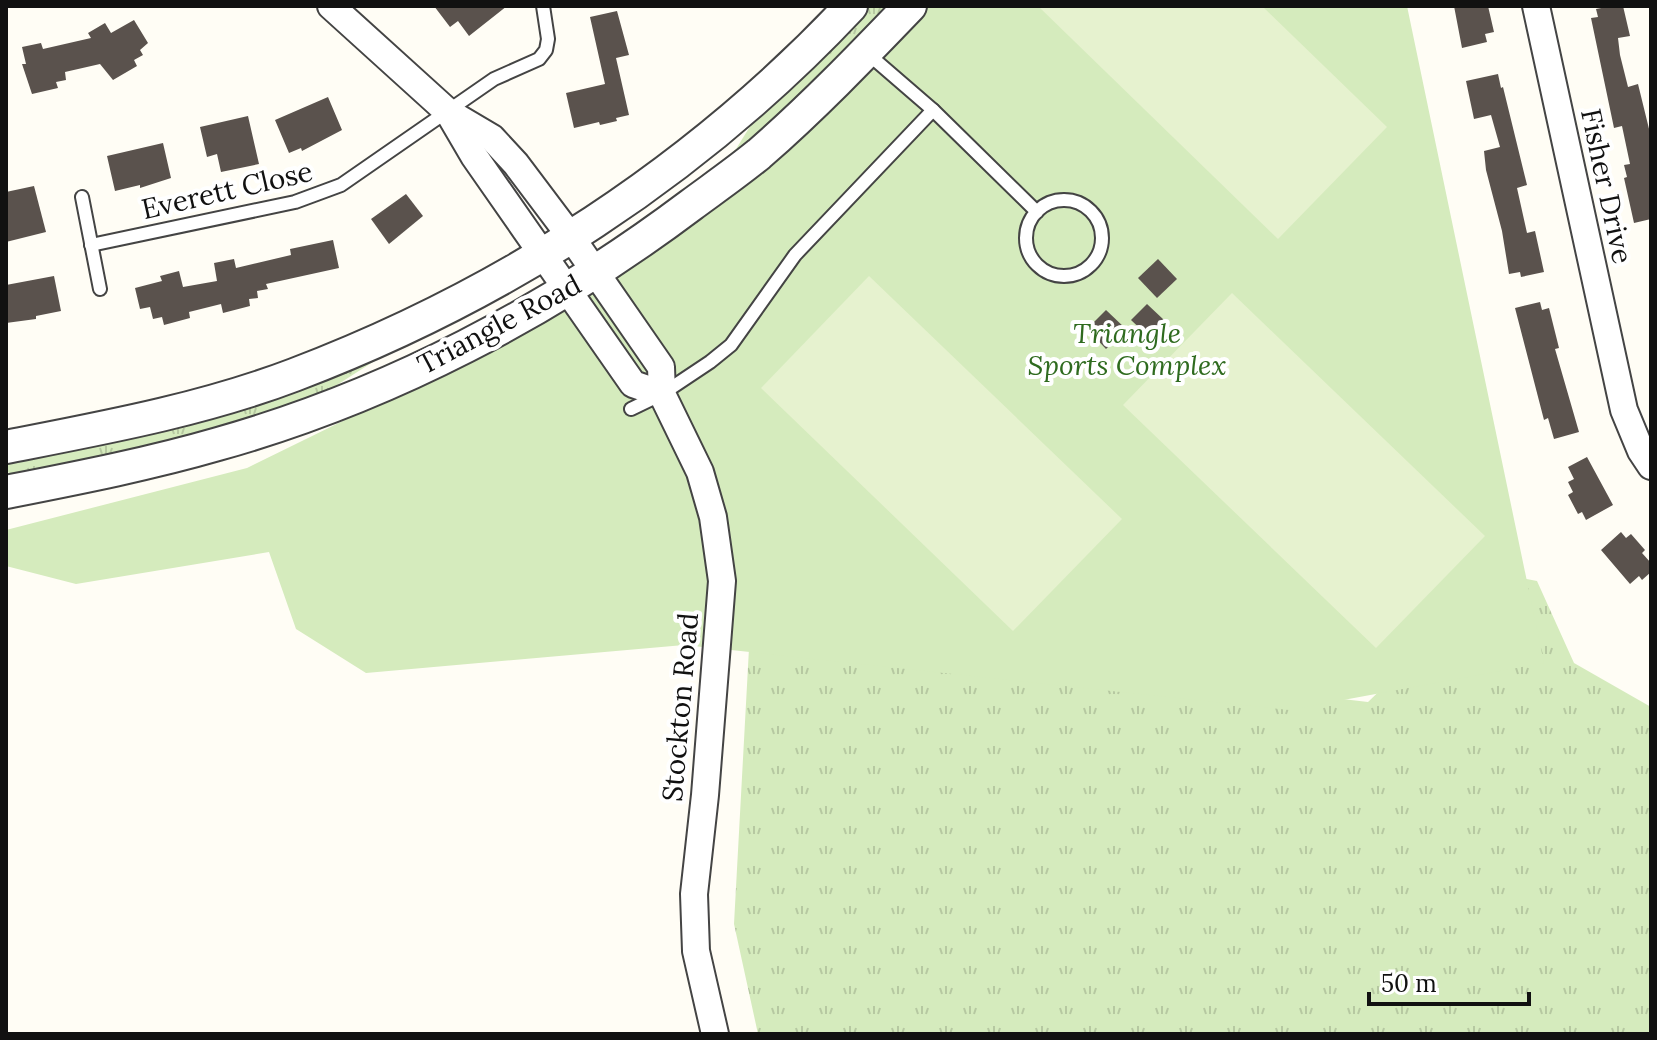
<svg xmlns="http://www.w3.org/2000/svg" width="1657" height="1040" font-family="Lora,serif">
  <defs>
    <pattern id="grass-tufts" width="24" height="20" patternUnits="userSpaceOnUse" patternTransform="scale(2)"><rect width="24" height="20" fill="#d5ebbd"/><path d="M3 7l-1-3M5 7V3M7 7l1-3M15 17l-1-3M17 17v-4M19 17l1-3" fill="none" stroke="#b6c8a1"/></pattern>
  </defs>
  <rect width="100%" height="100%" fill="#fffdf5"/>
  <!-- grass -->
  <g fill="url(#grass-tufts)">
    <path d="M867,6H893C869,31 846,57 821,81C756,145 681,203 604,250L602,247L652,216L721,163L736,149L759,112Z"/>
    <path d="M534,276L471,314L387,353L315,399L146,451L19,475L6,472V459Z"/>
    <path d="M1501,574L1537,581L1574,663L1651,707V1034H758L734,924L750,630L1368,702Z"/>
  </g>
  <!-- park -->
  <path fill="#d5ebbd" d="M921,6H1407L1544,663L1289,710L684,645L366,673L296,629L269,552L76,584L6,566V530L247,468L555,317L860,82Z"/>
  <!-- pitch -->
  <g fill="#e6f2cf">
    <path d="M1038,6H1262L1387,127L1278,239Z"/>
    <path d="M869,276L1122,519L1013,631L761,388Z"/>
    <path d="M1232,293L1485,536L1376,648L1123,405Z"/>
  </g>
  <!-- building -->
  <g fill="#5a524d">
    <path d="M434,6H507L469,36L458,21L450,27Z"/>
    <path d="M1454,6H1488L1494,32L1485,34L1487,42L1462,48Z"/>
    <path d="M1612,6H1623L1630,36L1618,38L1620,55L1628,87L1638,84L1651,137V219L1634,223L1624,178L1627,177L1624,165L1630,164L1622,126L1614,128L1591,18L1598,17L1596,9Z"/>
    <path d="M617,11L629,55L616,58L629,115L616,118L617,121L600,125L599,122L574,128L566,93L605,84L590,17Z"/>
    <path d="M134,20L148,43L140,50L143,55L134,60L137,66L113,80L100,64L65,72L66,80L56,82L58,88L32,94L22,64H26L22,47L41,43L43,49L91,38L88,33L105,23L111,33Z"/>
    <path d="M1498,74L1501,88L1503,87L1527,185L1517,188L1527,233L1535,231L1544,272L1521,277L1520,272L1509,274L1502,231L1486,170L1484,151L1500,147L1491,115L1474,119L1466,81Z"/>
    <path d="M328,97L342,130L302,151L301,148L289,153L275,120Z"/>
    <path d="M248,116L259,164L221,172L217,154L207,157L200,127Z"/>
    <path d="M163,143L171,178L140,188V185L115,191L107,156Z"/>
    <path d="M34,186L46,232L6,242V192Z"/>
    <path d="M406,194L423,216L389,244L371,219Z"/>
    <path d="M333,240L339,268L266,284L268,289L257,291L258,298L249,299L250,306L223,313L221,304L189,312L190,318L164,325L162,317L153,319L150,307L140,309L135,288L162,281L160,276L179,271L183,287L217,281L214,263L234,259L236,268L291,255L290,249Z"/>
    <path d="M1158,259L1177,279L1157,298L1138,278Z"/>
    <path d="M54,276L61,311L36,316V319L6,323V285Z"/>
    <path d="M1540,302L1542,310L1549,308L1559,348L1555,349L1579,432L1554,439L1548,418L1544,420L1515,308Z"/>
    <path d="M1147,304L1164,320L1148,336L1131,320Z"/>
    <path d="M1106,310L1126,329L1106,349L1087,329Z"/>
    <path d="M1587,457L1613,505L1586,520L1582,512L1578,514L1568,495L1573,492L1568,482L1574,479L1568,467Z"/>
    <path d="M1621,532L1626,538L1631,534L1645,550L1642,553L1651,563V572L1642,580L1639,576L1630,584L1601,550Z"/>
  </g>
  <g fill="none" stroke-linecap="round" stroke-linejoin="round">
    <!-- service casing -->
    <g stroke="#444" stroke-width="16">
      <g id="service">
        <path d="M867,53L933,110L1037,212"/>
        <path d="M82,197L100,289"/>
        <circle cx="1064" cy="238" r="38"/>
        <path d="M91,245L295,202L341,185L494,79L539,59L546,50L548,39L543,6"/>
        <path d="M631,409L662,394L710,362L731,345L795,255L933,110"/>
      </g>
    </g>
    <!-- minor casing -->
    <g stroke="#444" stroke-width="30">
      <g id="minor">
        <path d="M331,6L448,112L492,138L516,164L571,237L661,367L662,394L700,472L713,517L722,581L705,795L694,894L696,951L715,1034"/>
        <path d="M1536,6L1624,410L1641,451L1651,466"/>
        <path d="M450,115L474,156L633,384L662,394"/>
      </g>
    </g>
    <!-- tertiary casing -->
    <g stroke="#444" stroke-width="36">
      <g id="tertiary">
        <path d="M6,447C103,428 202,410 294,375C505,295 697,170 851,6"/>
        <path d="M6,492C77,478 149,464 218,444C389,396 550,311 691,205C714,188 737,172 759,154C812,108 861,57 910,6"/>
      </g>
    </g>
    <!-- service -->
    <use href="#service" stroke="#fff" stroke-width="12"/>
    <!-- minor -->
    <use href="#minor" stroke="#fff" stroke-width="26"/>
    <!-- tertiary -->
    <use href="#tertiary" stroke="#fff" stroke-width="32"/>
  </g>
  <g text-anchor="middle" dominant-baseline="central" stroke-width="8" stroke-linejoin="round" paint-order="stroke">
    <!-- street labels -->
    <g font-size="28" fill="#111" stroke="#fff">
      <text transform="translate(1607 186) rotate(78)">Fisher Drive</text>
      <text transform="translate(227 190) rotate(-13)">Everett Close</text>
      <text transform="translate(499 324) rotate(-28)">Triangle Road</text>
      <text transform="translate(680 707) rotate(-85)">Stockton Road</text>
    </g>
    <!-- park labels -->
    <g font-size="28" font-style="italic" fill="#2f6b1f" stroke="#fff">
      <text x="1127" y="333">Triangle<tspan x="1127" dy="32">Sports Complex</tspan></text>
    </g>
  </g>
  <!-- border -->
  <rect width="1657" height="1040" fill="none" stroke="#111111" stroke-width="16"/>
  <!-- scale -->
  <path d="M1369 992v12h160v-12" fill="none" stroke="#111111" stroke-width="4"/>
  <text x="1381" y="992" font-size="24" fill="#111111" stroke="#ffffff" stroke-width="6" paint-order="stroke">50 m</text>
</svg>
